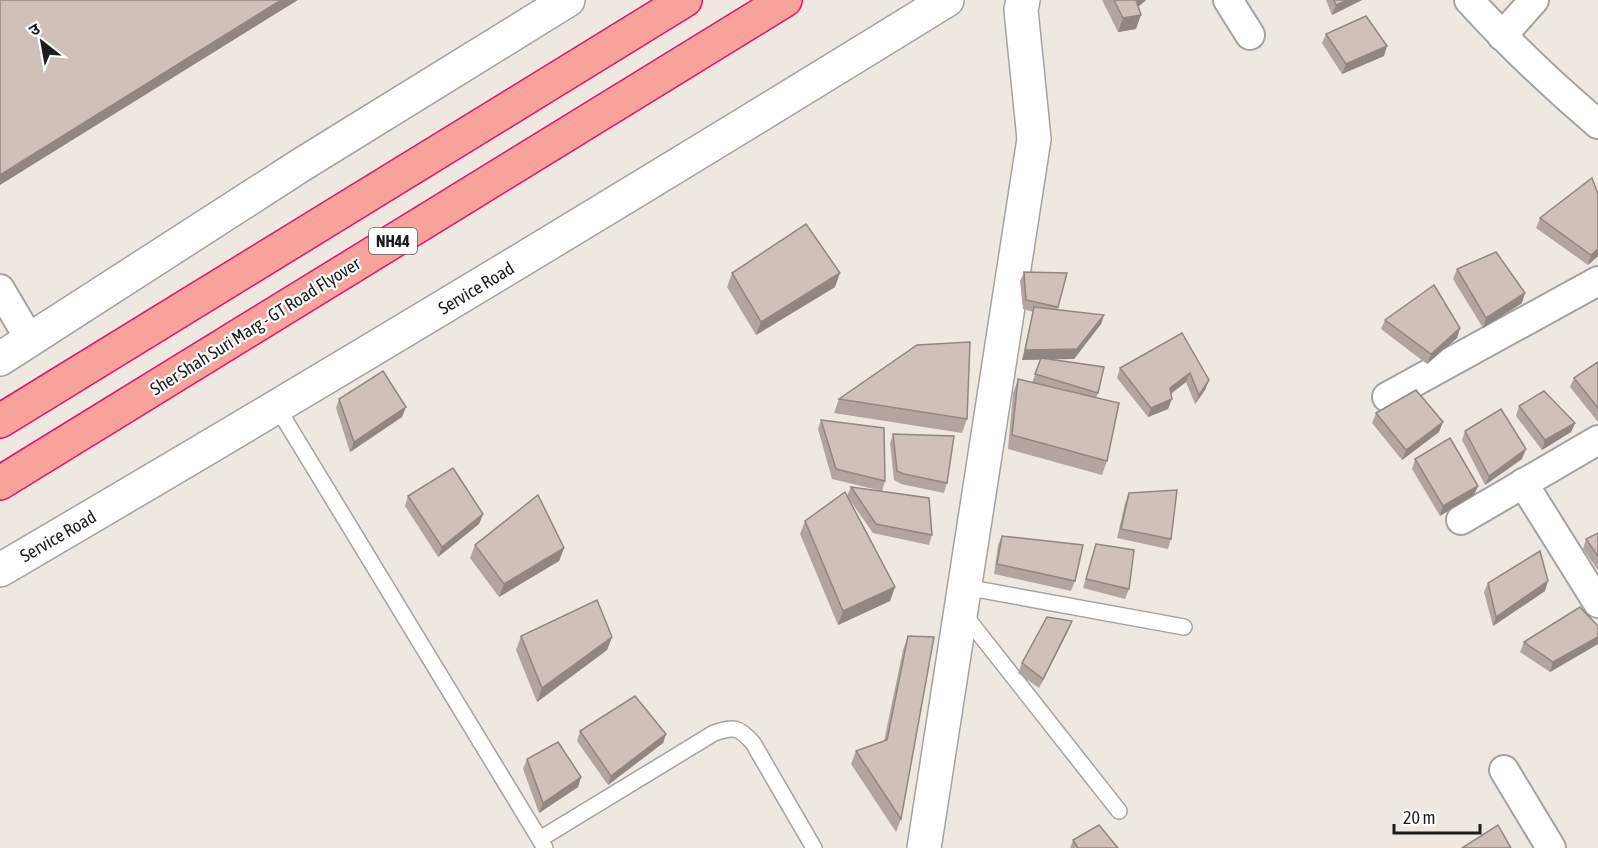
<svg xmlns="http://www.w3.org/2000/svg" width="1598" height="848" font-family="'Asap Condensed','Noto Sans Devanagari',sans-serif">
  <rect width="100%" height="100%" fill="#efe8e0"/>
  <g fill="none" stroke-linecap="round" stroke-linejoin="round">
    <!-- service casing -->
    <g stroke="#a3a3a3" stroke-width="18">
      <g id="service">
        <path d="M277,407L545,848"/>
        <path d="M965,587L1184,627"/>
        <path d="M963,613L1119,811"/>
        <path d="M540,839L714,733C734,726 739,727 753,743L814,848"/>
      </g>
    </g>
    <!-- minor casing -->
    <g stroke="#a3a3a3" stroke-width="32">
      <g id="minor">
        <path d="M1228,0L1250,35"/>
        <path d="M1469,0C1509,44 1552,85 1598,124"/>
        <path d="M1502,36L1534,0"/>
        <path d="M0,289L30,340"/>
        <path d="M1387,397L1598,281"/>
        <path d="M1523,483L1598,603"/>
        <path d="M1461,520L1598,440"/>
        <path d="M1504,770L1551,848"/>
      </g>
    </g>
    <!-- tertiary casing -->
    <g stroke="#a3a3a3" stroke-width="36">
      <g id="tertiary">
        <path d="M0,359L301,165L568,0"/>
        <path d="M0,570C318,384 634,193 947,0"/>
        <path d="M924,848L1034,139L1021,10L1023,0"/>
      </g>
    </g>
    <!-- trunk casing -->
    <g stroke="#e71271" stroke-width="36">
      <g id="trunk">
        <path d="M0,421L685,0"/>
        <path d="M0,483L785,0"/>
      </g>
    </g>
    <!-- service -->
    <use href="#service" stroke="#fff" stroke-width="15"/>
    <!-- minor -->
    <use href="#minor" stroke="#fff" stroke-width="28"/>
    <!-- tertiary -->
    <use href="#tertiary" stroke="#fff" stroke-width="33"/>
    <!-- trunk -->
    <use href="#trunk" stroke="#f7a29a" stroke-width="33"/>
  </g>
  <!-- wall -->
  <g fill="#b2a59f">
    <path d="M1102,0H1146L1138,7L1136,29L1118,32Z"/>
    <path d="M1326,0H1362L1332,15Z"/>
    <path d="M1326,34L1384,56L1342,74L1322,43Z"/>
    <path d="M1540,218L1598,256L1588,265L1536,228Z"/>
    <path d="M1457,269L1522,303L1483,328L1453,279Z"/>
    <path d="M1024,272L1067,273L1057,310L1104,315L1101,324L1074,359H1052L1098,393L1096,398L1107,461L1102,475L1008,449L1013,393L1018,379L1032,383L1041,359L1022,360L1033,312L1023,309L1020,281Z"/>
    <path d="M732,273L835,287L756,335L727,287Z"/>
    <path d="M1385,320L1460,328L1457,338L1427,364L1381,329Z"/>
    <path d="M1182,333L1209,380L1205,390L1195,404L1186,382L1171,394L1168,409L1148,417L1117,378L1120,368Z"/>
    <path d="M1598,362V422L1570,387L1574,378Z"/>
    <path d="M339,399L402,417L350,452L336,408Z"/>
    <path d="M839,399L967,419L962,433L834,413Z"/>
    <path d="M1519,406L1575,423L1571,432L1542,450L1516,416Z"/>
    <path d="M1376,413L1439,432L1402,460L1372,423Z"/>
    <path d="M821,420L885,481L882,491L832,479L818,429Z"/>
    <path d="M1465,431L1522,459L1485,485L1462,440Z"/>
    <path d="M893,434L947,483L944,493L901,484L894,480L890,443Z"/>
    <path d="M1415,459L1478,486L1474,495L1440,516L1412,469Z"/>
    <path d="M851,487L932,535L929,545L873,533L847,496Z"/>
    <path d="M1129,493L1171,539L1168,549L1117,538L1125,503Z"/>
    <path d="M408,496L483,514L479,524L438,557L405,506Z"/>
    <path d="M805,521L895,587L890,601L838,625L800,534Z"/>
    <path d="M1598,533V570L1583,549L1586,539Z"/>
    <path d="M1002,536L1075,581L1071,591L994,574L998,545Z"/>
    <path d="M1096,544L1129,589L1125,599L1083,588Z"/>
    <path d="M475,545L564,548L559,561L499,597L470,558Z"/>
    <path d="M1488,583L1545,591L1493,626L1484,592Z"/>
    <path d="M1072,621L1068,631L1039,688L1018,673L1022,663Z"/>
    <path d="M1598,626V644L1550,672L1520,652L1524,642Z"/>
    <path d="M521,636L612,637L607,650L537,702L516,650Z"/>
    <path d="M908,636L901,819L896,832L851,764L856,751L884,741L903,650Z"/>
    <path d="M580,731L666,734L663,743L608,785L577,741Z"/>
    <path d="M527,759L581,777L578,787L539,813L523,769Z"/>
    <path d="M1073,840L1118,848H1070Z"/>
  </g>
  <!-- shaded-wall -->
  <g fill="#918682">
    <path d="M281,0H298L0,185V175Z"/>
    <path d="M1135,0H1146L1131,13Z"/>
    <path d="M1347,0H1362L1332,15L1336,5Z"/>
    <path d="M1141,15L1136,29L1118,32L1123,18Z"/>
    <path d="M1387,46L1384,56L1342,74L1346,64Z"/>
    <path d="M1598,249V256L1588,265L1591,255Z"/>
    <path d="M840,273L835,287L756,335L761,322Z"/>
    <path d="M1525,293L1522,303L1483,328L1486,318Z"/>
    <path d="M1104,315L1101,324L1074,359L1022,360L1025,350Z"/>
    <path d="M1460,328L1457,338L1427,364L1431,354Z"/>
    <path d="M1190,373L1186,382L1166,397L1170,388Z"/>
    <path d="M1209,380L1205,390L1195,404L1199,395Z"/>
    <path d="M1172,399L1168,409L1148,417L1151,408Z"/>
    <path d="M406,407L402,417L350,452L354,442Z"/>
    <path d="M1443,422L1439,432L1402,460L1406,450Z"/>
    <path d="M1575,423L1571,432L1542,450L1545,440Z"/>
    <path d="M1526,449L1522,459L1485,485L1489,476Z"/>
    <path d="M1478,486L1474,495L1440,516L1443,506Z"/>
    <path d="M483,514L479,524L438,557L442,547Z"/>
    <path d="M564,548L559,561L499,597L504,584Z"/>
    <path d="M1548,581L1545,591L1493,626L1496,617Z"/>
    <path d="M895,587L890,601L838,625L843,611Z"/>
    <path d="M1072,621L1068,631L1039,688L1043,679Z"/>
    <path d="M612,637L607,650L537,702L542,688Z"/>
    <path d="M1598,637V644L1550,672L1553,662Z"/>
    <path d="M666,734L663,743L608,785L611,776Z"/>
    <path d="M581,777L578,787L539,813L543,803Z"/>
  </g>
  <!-- building -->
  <g fill="#cfc0b9" stroke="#918682" stroke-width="1.5">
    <path d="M0,0H281L0,175Z"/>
    <path d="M1114,0H1136L1141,15L1123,18Z"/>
    <path d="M1334,0H1347L1336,5Z"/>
    <path d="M1366,16L1387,46L1346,64L1326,34Z"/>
    <path d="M1592,178L1598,194V249L1591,255L1540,218Z"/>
    <path d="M806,224L840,273L761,322L732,273Z"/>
    <path d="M1496,252L1525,293L1486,318L1457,269Z"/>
    <path d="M1024,272L1067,273L1058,307L1026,300Z"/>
    <path d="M1434,285L1460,328L1431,354L1385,320Z"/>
    <path d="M1034,307L1104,315L1077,349L1025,350Z"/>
    <path d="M1182,333L1209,380L1199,395L1190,373L1170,388L1172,399L1151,408L1120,368Z"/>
    <path d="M970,342L967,419L839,399L917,345Z"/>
    <path d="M1041,358L1104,367L1098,393L1035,374Z"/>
    <path d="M1598,362V408L1574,378Z"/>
    <path d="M383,371L406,407L354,442L339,399Z"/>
    <path d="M1018,379L1119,403L1107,461L1012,435Z"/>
    <path d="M1416,390L1443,422L1406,450L1376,413Z"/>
    <path d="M1544,391L1575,423L1545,440L1519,406Z"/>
    <path d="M1501,409L1526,449L1489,476L1465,431Z"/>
    <path d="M821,420L884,428L885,481L836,469Z"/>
    <path d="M893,434L954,436L947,483L904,474L897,471Z"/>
    <path d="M1450,438L1478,486L1443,506L1415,459Z"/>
    <path d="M453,468L483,514L442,547L408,496Z"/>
    <path d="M851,487L929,498L932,535L876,524Z"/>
    <path d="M1177,490L1171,539L1121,529L1129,493Z"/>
    <path d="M845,492L895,587L843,611L805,521Z"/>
    <path d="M538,495L564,548L504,584L475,545Z"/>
    <path d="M1598,533V556L1586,539Z"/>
    <path d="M1002,536L1083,545L1075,581L997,564Z"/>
    <path d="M1096,544L1134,550L1129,589L1086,579Z"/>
    <path d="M1540,551L1548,581L1496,617L1488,583Z"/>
    <path d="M597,600L612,637L542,688L521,636Z"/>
    <path d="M1580,607L1598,626V637L1553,662L1524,642Z"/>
    <path d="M1047,617L1072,621L1043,679L1022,663Z"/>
    <path d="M908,636L934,637L901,819L856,751L887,740Z"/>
    <path d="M635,696L666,734L611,776L580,731Z"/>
    <path d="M558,742L581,777L543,803L527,759Z"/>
    <path d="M1099,825L1118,848H1078L1073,840Z"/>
    <path d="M1498,825L1511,848H1462Z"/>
  </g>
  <g text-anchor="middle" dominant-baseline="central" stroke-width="4.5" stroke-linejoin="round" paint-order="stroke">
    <!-- shield labels -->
    <rect fill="#fff" stroke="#606060" stroke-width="1.5" x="369" y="228" width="48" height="26" rx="4.5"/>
    <g font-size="16" font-weight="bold" fill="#1c1c1c">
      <text x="393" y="241">NH44</text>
    </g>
    <!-- street labels -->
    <g font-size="18" fill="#1c1c1c" stroke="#fff">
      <text transform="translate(476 288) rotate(-31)">Service Road</text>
      <text transform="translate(255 326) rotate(-32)">Sher Shah Suri Marg - GT Road Flyover</text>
      <text transform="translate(58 536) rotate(-30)">Service Road</text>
    </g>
  </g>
  <!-- north arrow -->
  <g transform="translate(42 42) rotate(329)" stroke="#ffffff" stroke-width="4.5" paint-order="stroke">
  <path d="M0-4.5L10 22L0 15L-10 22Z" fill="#1c1c1c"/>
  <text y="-9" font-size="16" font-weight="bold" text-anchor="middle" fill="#1c1c1c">उ</text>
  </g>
  <!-- scale -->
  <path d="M1394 824v9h86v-9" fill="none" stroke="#1c1c1c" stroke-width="3"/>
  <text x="1403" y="824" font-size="18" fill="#1c1c1c" stroke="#ffffff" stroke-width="4.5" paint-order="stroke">20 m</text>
</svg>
